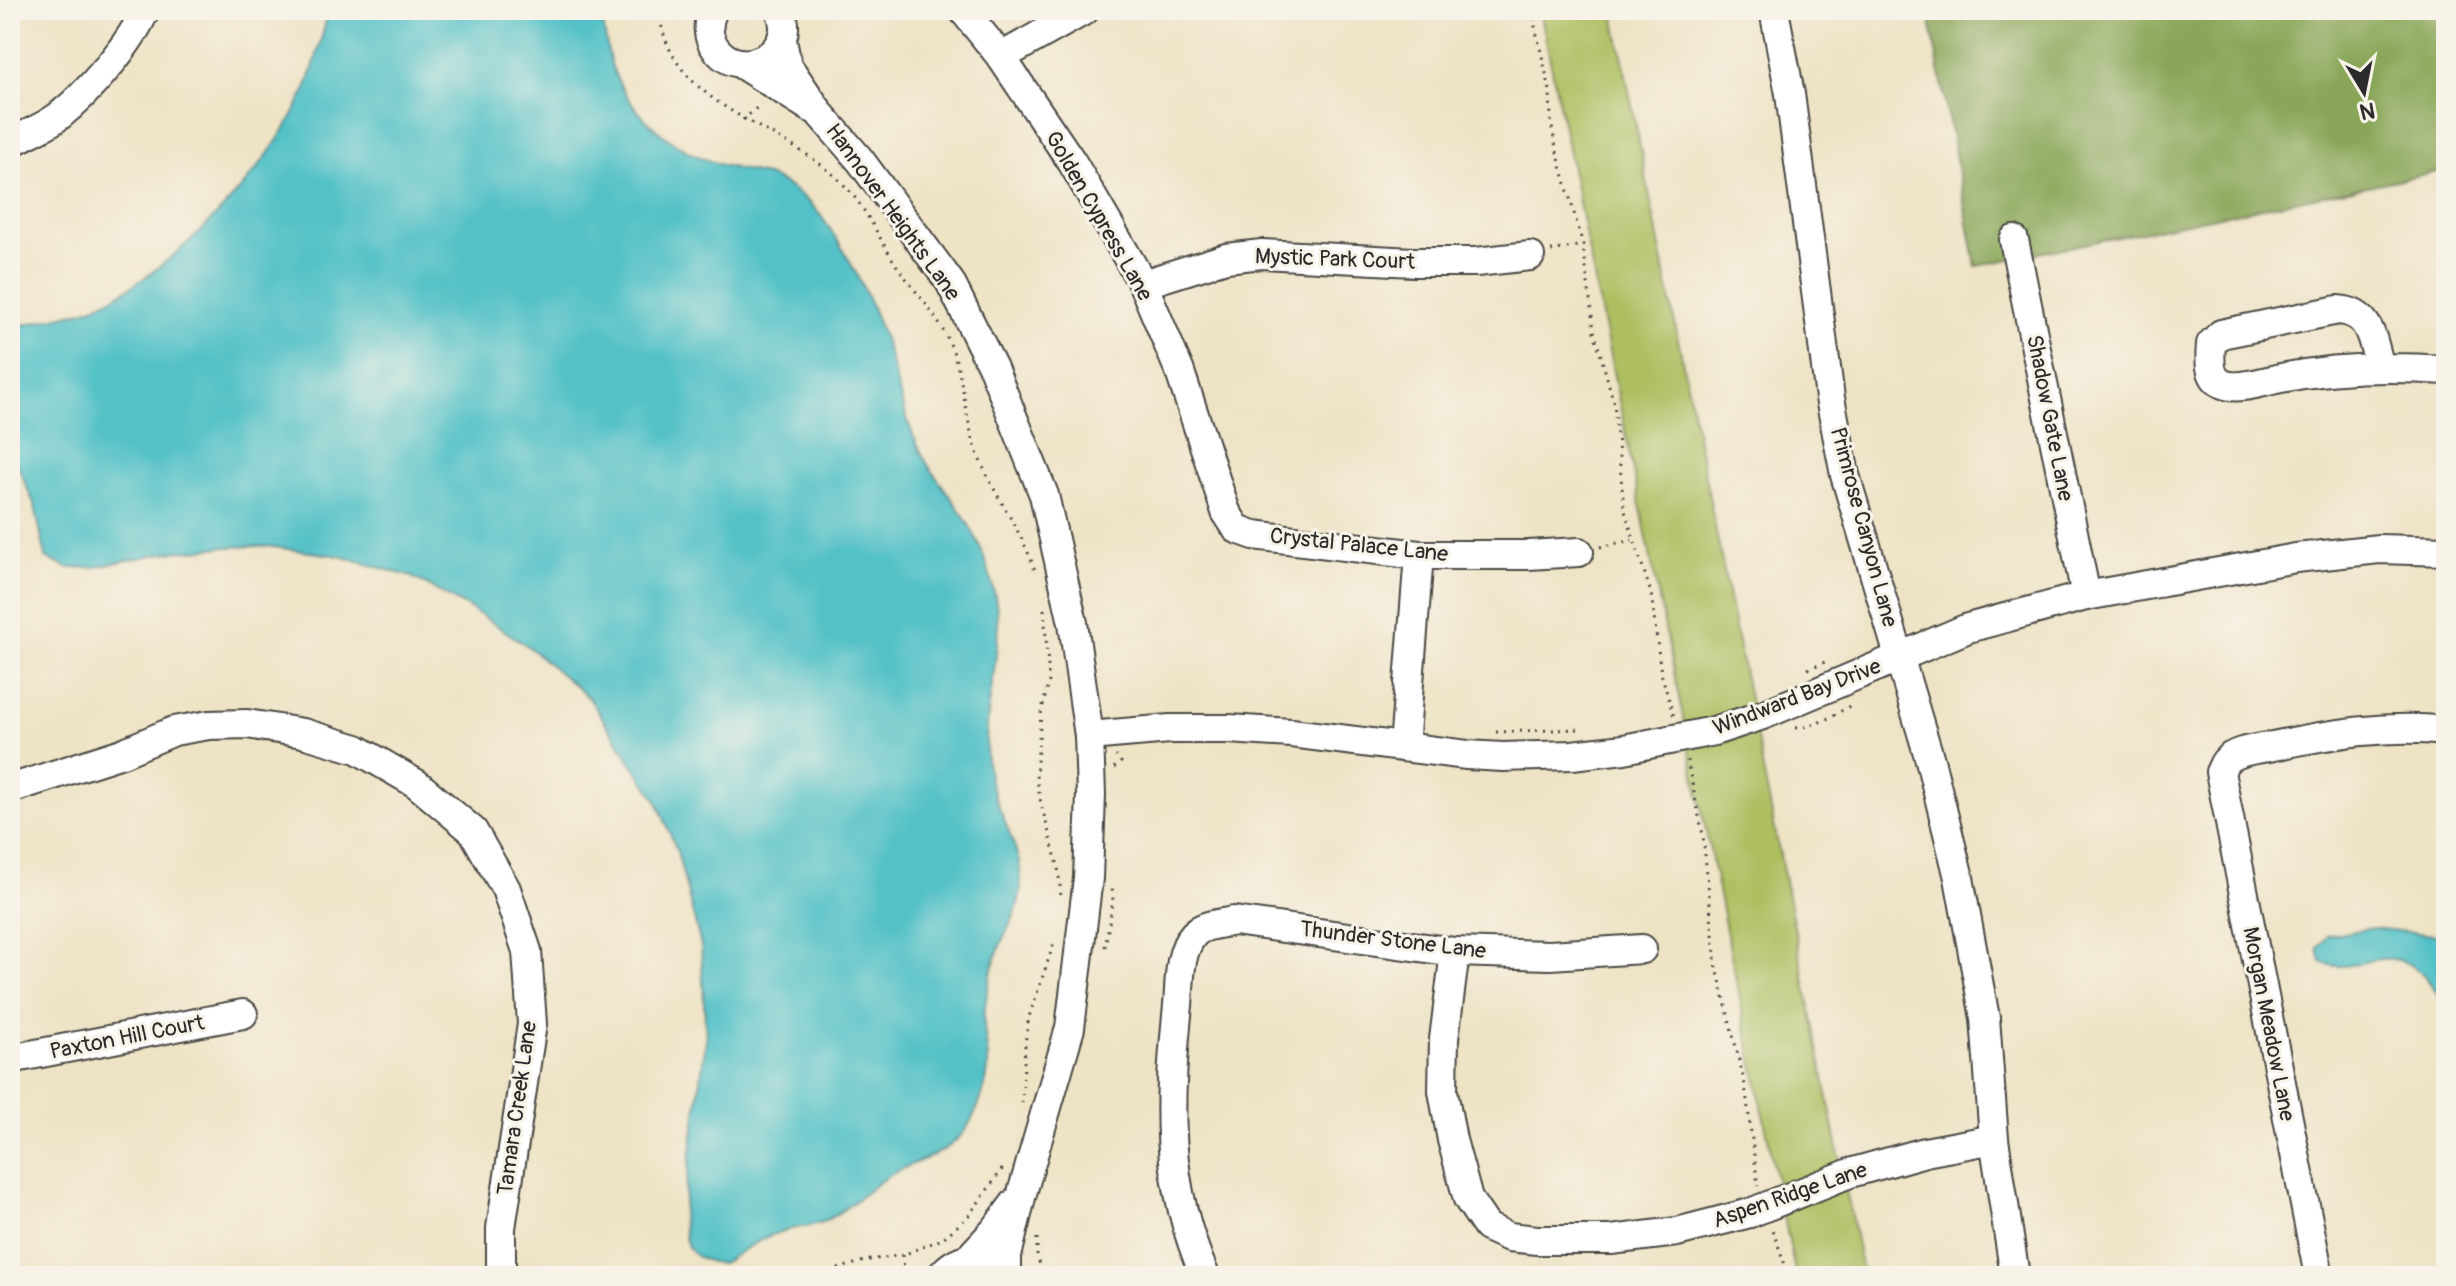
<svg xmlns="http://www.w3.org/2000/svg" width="2456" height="1286" font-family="Pangolin,sans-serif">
  <rect width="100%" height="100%" fill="#f7f3e8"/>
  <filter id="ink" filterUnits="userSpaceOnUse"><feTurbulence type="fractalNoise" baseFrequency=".0125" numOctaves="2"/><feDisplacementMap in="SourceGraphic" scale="16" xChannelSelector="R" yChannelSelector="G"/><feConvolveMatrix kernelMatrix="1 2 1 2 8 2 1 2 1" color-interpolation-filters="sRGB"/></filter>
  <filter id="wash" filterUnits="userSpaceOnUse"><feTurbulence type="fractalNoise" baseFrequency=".006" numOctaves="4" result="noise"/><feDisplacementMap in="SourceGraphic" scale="32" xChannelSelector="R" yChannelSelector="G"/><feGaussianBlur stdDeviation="1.8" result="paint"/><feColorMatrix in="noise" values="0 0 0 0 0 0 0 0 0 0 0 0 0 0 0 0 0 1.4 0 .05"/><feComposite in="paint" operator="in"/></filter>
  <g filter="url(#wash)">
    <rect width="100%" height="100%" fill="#eee3c5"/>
    <!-- green -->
    <path fill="#aebf62" stroke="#6c7546" stroke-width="2" d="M1540,10H1613L1863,1276H1796Z"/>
    <!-- forest -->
    <path fill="#8aa658" stroke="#5a6842" stroke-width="2" d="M1928,10H2446V170L1976,266Z"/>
    <!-- water -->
    <g fill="#53c1c7" stroke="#3f7679" stroke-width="2">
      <path d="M329,10H601C605,33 607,58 617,79C637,120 676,151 718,164C733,169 749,170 764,175C784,181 809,199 821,216C850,256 873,304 888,351C897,381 903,414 916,442C927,467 944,487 959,509C977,535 989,565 995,597C1006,654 979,712 988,770C994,810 1022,844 1021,884C1020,908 1011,922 1001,943C992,965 987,989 984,1012C982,1031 989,1049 988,1068C986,1090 976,1117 962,1134C944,1156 917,1160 894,1173C868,1187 849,1210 822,1222C810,1227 796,1227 783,1231C760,1238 741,1252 721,1264C687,1258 686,1249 682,1218L706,1040L701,946L677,851L656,799L589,698L529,647L473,610L412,577L340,556L266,546L222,547L163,553L95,567L68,568L46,558L35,506L10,448V328C34,322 58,318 82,311C164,284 275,166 307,86C316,62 322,35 329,10Z"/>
      <path d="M2373,928L2435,935L2446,941V1016C2439,987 2415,956 2382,959C2358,961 2345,972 2321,962L2318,948L2327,936Z"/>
    </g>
  </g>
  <g filter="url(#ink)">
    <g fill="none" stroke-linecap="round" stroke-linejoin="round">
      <!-- minor casing -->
      <g stroke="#484742" stroke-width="32">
        <g id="minor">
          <path d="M713,10C707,22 707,35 714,46C740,85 800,52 780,10"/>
          <path d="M963,10L1001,57L1072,162L1143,284L1180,372L1226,512L1237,529L1254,535L1419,555H1528L1579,552"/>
          <path d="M1774,10L1790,94L1830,398L1845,475L1930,760L1959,878L1985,1018L1994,1139L2015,1276"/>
          <path d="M782,40L787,65L821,115L860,160L950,282L993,368L1044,495L1073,623L1089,736L1091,795L1088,878L1070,1028L1022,1193L1007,1256V1275"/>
          <path d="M1001,57L1085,10"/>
          <path d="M741,64L811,108"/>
          <path d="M10,143C26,134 45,127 59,116C88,93 131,44 145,10"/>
          <path d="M2014,240L2086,596"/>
          <path d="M1143,284L1226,258L1262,254L1413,262H1476L1530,256"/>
          <path d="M2380,367C2372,340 2371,312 2338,310L2221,334L2211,344C2210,357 2208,376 2221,383C2236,392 2264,381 2281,378C2335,367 2391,366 2446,370"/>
          <path d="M1089,736L1170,729H1229L1291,733L1467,755L1503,757L1572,755L1624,749L1714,731L1763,715L1968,628L2086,596L2296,558L2379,549L2446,551"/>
          <path d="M1404,747L1419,555"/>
          <path d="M10,789L122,753L174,731L209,725L247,724L303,733L357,749L417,784L473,831L506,889L527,951L532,1024L501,1228V1276"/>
          <path d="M1455,952L1444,1039L1443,1091L1452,1140L1468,1199L1487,1227L1509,1237L1537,1240H1611L1677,1232L1750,1213L1850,1173L1925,1152L1994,1139"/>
          <path d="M10,1059L243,1014"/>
          <path d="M969,1258L995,1230L1015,1203"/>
          <path d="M941,1276C953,1261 966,1256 985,1259"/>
          <path d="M1205,1276C1164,1181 1168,1105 1178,1005C1180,984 1178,952 1194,934C1203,924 1221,924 1234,921L1455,952L1550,955L1642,949"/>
          <path d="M2319,1276L2220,772C2222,769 2223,764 2226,761C2235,750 2259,749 2273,746C2330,734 2387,724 2446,731"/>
        </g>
      </g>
      <!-- path -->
      <g stroke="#484742" stroke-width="3" stroke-dasharray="2 6" stroke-linecap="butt">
        <path d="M659,10C669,110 782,122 841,182C865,205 877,235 895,263C915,293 942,319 954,354C965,389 966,427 980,460C997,500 1023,532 1036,574"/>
        <path d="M1531,10L1550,90L1551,122L1556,148L1583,245L1594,331L1614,403L1624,508L1651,593L1661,673L1674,717"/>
        <path d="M743,120L761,104"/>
        <path d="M1551,251L1583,245"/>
        <path d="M1600,547L1632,540"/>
        <path d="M1044,609L1049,681L1041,714L1036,775L1041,804L1058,866L1061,897"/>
        <path d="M1808,669L1827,661"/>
        <path d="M1796,728C1817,726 1833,716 1851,705"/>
        <path d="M1496,732L1580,729"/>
        <path d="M1687,760L1703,835L1716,964L1745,1085L1758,1186"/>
        <path d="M1114,768L1121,762L1116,756"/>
        <path d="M1105,947L1113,901L1112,887"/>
        <path d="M1022,1103L1025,1044L1029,1017L1055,940"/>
        <path d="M1773,1231L1789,1276"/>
        <path d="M1037,1238V1256L1044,1276"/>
        <path d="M903,1255L904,1276"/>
        <path d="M815,1276L864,1261L903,1255L942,1239L968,1217L1003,1168"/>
      </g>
      <!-- minor -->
      <use href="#minor" stroke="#fff" stroke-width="28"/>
    </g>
  </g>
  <g text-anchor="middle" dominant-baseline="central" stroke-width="6" stroke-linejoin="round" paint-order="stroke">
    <!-- street labels -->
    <g font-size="22" fill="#2b2b2b" stroke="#f7f3e8">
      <text transform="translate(893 212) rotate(54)">Hannover Heights Lane</text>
      <text transform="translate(1099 216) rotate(60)">Golden Cypress Lane</text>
      <text transform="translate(1335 259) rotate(2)">Mystic Park Court</text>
      <text transform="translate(2050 418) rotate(79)">Shadow Gate Lane</text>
      <text transform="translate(1864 527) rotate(75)">Primrose Canyon Lane</text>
      <text transform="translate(1359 545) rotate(6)">Crystal Palace Lane</text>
      <text transform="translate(1797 697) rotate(-21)">Windward Bay Drive</text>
      <text transform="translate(1393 940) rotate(7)">Thunder Stone Lane</text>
      <text transform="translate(2269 1024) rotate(79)">Morgan Meadow Lane</text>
      <text transform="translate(127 1037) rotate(-11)">Paxton Hill Court</text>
      <text transform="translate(517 1108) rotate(-82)">Tamara Creek Lane</text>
      <text transform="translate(1790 1195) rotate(-19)">Aspen Ridge Lane</text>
    </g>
  </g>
  <!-- margin -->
  <rect width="2456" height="1286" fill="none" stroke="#f7f3e8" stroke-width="40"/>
  <!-- north arrow -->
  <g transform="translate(2364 92) rotate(170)" stroke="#f7f3e8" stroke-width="6" paint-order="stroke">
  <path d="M0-6L14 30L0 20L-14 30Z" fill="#2b2b2b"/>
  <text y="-12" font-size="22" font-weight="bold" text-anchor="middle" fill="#2b2b2b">N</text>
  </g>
</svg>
